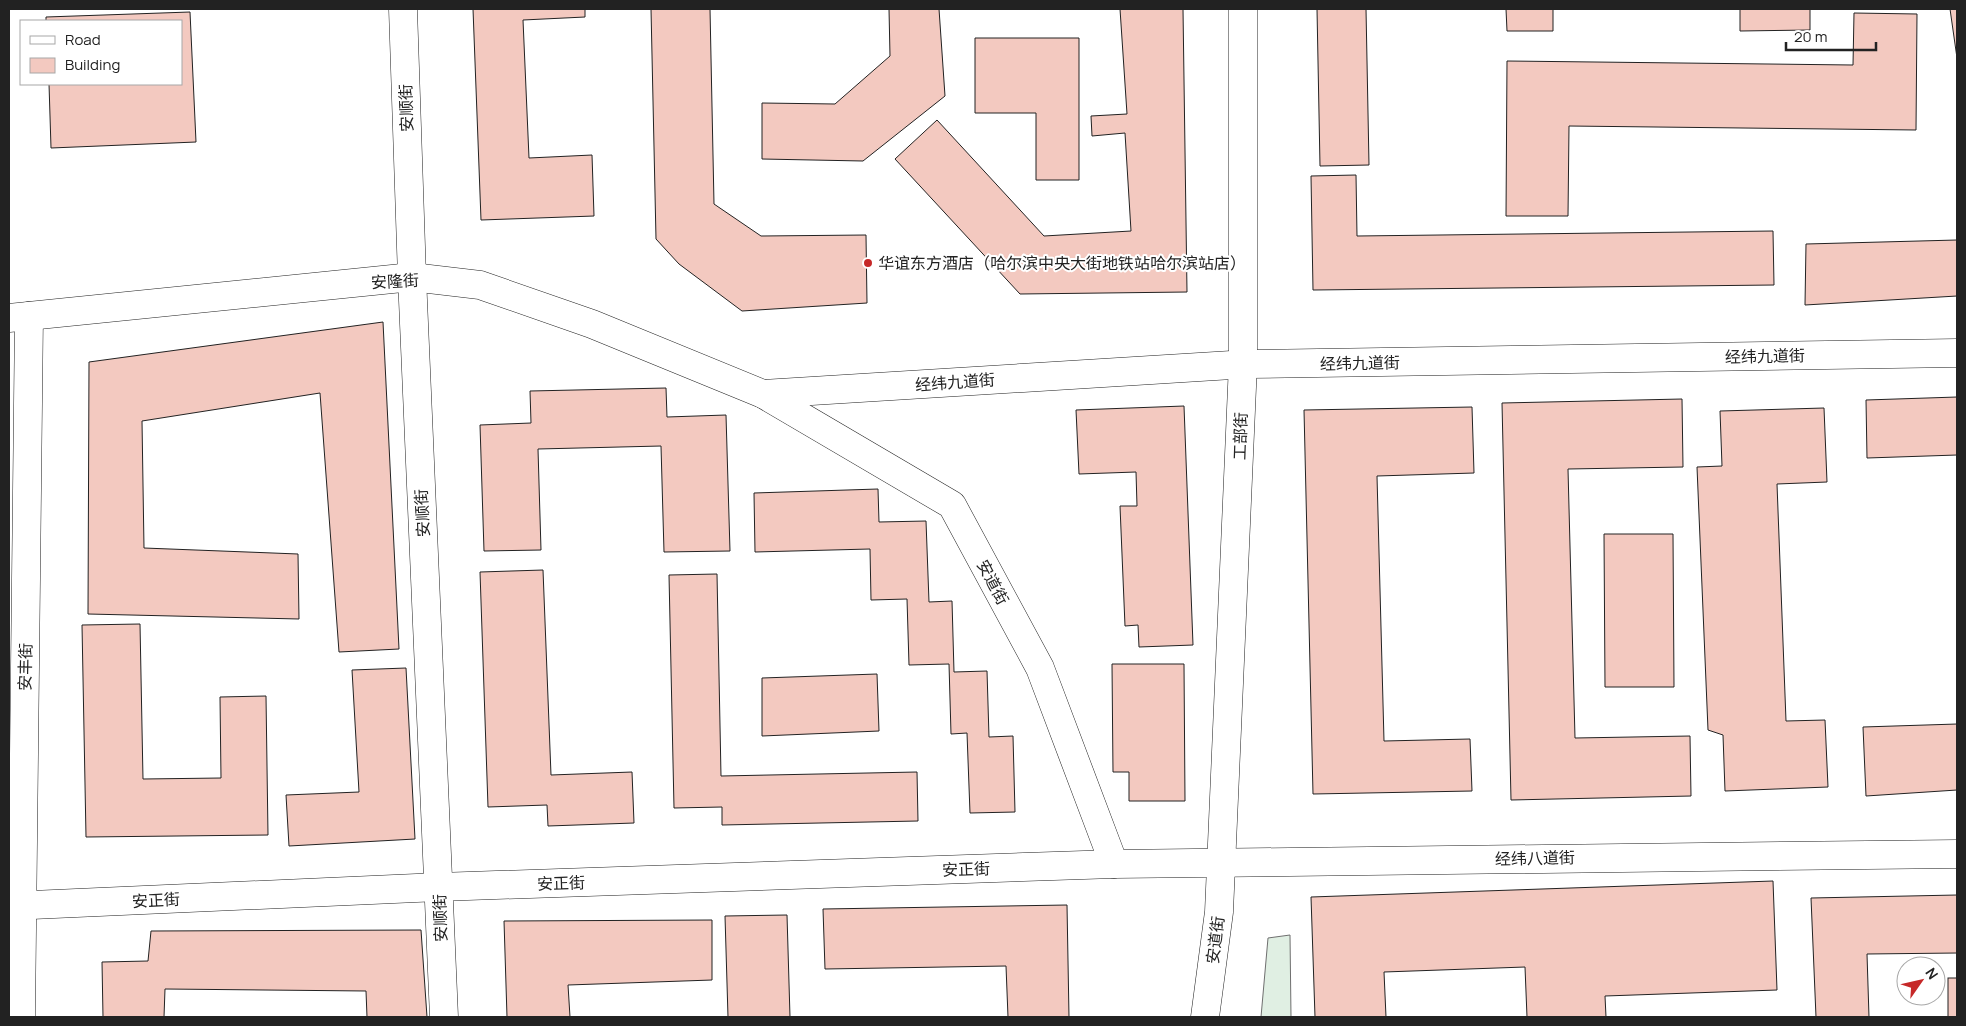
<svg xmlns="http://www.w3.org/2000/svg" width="1966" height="1026" font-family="Manrope,'Noto Sans SC',sans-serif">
  <rect width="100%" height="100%" fill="#fff"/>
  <!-- green -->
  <path fill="#e0efe3" stroke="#6f6f6f" d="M1290,935L1291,1017H1261L1268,938Z"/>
  <!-- building -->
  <g fill="#f3c9c0" stroke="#222">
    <path d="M473,9H585V17L523,20L529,158L592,155L594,216L481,220Z"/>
    <path d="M651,9H710L714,204L761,236L866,235L867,303L742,311L679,264L656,239Z"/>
    <path d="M889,9H939L945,96L863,161L762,159V103L835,104L890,56Z"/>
    <path d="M1120,9H1183L1187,292L1020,294L895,159L937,120L1044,236L1131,231L1125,133L1092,136L1091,116L1127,114Z"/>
    <path d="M1317,9H1366L1369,165L1320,166Z"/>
    <path d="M1506,9H1553V31H1507Z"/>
    <path d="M1740,9H1810V30L1740,31Z"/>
    <path d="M1950,9H1957V58Z"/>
    <path d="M190,12L196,142L51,148L49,84H181V21H46V17Z"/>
    <path d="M1854,13L1917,14L1916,130L1569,126L1568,216H1506L1507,61L1853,65Z"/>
    <path d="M975,38H1079V180H1036V113H975Z"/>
    <path d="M1356,175L1357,236L1773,231L1774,285L1313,290L1311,176Z"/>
    <path d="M1957,240V296L1805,305L1806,244Z"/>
    <path d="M383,322L399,649L339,652L320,393L142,421L144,548L298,554L299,619L88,614L89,362Z"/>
    <path d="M666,388L667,417L726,415L730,551L664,552L661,446L538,449L541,550L484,551L480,425L531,423L530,391Z"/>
    <path d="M1957,397V455L1867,458L1866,400Z"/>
    <path d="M1682,399L1683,467L1568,469L1575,738L1690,736L1691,796L1511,800L1502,403Z"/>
    <path d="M1184,406L1193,645L1139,647L1138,625L1125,626L1120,506H1137L1136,472L1079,474L1076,410Z"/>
    <path d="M1472,407L1474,473L1377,476L1384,741L1470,739L1472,791L1313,794L1304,410Z"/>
    <path d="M1824,408L1827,482L1777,484L1786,721L1825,720L1828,787L1725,791L1723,735L1708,730L1697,467L1722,466L1720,411Z"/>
    <path d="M878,489L879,522L926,521L929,602L952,601L954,672L987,671L989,737L1013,736L1015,812L970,813L967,733L951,734L949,664L909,665L907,599L871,600L870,549L755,552L754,493Z"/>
    <path d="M1604,534H1673L1674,687H1605Z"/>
    <path d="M543,570L551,775L632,772L634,823L548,826L547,805L488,807L480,572Z"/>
    <path d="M717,574L721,776L917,772L918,821L722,825V807L674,808L669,575Z"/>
    <path d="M140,624L143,779L221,778L220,697L266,696L268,835L86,837L82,625Z"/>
    <path d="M1112,664H1184L1185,801H1129V772H1113Z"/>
    <path d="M406,668L415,839L289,846L286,795L359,792L352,670Z"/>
    <path d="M877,674L879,731L762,736V678Z"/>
    <path d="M1957,724V790L1866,796L1863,727Z"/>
    <path d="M1773,881L1777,990L1605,996L1606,1017H1527L1525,967L1384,972L1386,1017H1315L1311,897Z"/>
    <path d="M1957,895V953L1867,954L1869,1017H1816L1811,898Z"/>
    <path d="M1067,905L1069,1017H1008L1006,966L825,969L823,909Z"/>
    <path d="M787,915L790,1017H728L725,916Z"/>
    <path d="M712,920V980L568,985L570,1017H507L504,921Z"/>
    <path d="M421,930L427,1017H367L366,991L165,989L164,1017H103L102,962L148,961L151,931Z"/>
    <rect x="1948" y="978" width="9" height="39"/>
  </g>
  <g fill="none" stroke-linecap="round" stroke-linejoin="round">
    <!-- minor casing -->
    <g stroke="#222" stroke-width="29">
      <g id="minor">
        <path d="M403,9L412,277L444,1017"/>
        <path d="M9,318L412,277L480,285L592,324L763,394L952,505L1040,668L1114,864"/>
        <path d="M763,394L1248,364L1957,353"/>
        <path d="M9,906L439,887L1114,864L1957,854"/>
        <path d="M21,1017L29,316"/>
      </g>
    </g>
    <!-- major casing -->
    <g stroke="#222" stroke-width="29">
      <path id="major" d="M1205,1017L1219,912L1243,364V9"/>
    </g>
    <!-- minor -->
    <use href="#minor" stroke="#fff" stroke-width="28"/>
    <!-- major -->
    <use href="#major" stroke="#fff" stroke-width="28"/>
  </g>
  <!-- markers -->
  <circle fill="#c62828" stroke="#fff" stroke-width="2" cx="868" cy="263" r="5"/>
  <g text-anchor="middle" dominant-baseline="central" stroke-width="4" stroke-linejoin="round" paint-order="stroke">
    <!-- street labels -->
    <g font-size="16" fill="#222" stroke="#fff">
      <text transform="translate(406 108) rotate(-92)">安顺街</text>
      <text transform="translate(395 281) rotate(-3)">安隆街</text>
      <text transform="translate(1765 356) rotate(-1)">经纬九道街</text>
      <text transform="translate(1360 363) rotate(-1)">经纬九道街</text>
      <text transform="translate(955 382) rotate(-4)">经纬九道街</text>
      <text transform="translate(1240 436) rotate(-88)">工部街</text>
      <text transform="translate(422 513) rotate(-93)">安顺街</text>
      <text transform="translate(993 582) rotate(62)">安道街</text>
      <text transform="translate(25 667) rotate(-89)">安丰街</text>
      <text transform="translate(1535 858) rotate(-1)">经纬八道街</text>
      <text transform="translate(966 869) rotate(-2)">安正街</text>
      <text transform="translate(561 883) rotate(-2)">安正街</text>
      <text transform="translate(156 900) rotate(-3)">安正街</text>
      <text transform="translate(440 918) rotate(-92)">安顺街</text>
      <text transform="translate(1215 940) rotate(-83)">安道街</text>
    </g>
    <!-- poi labels -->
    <g font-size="16" fill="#222" stroke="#fff" text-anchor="start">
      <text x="878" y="263">华谊东方酒店（哈尔滨中央大街地铁站哈尔滨站店）</text>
    </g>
  </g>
  <!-- border -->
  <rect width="1966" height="1026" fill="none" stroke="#222222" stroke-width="20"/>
  <!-- legend -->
  <rect x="20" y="20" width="162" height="65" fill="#ffffff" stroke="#a7a7a7"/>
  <rect x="30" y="36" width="25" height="8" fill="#ffffff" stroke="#a7a7a7"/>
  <text x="65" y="45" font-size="15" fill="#222222">Road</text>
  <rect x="30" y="58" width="25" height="15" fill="#f3c9c0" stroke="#a7a7a7"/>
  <text x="65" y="70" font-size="15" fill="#222222">Building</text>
  <!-- north arrow -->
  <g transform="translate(1921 981) rotate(56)"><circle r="24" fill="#ffffff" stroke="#a7a7a7"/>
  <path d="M0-4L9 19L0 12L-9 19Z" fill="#c62828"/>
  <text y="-8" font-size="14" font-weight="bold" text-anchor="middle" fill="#222222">N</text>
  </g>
  <!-- scale -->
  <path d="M1786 42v8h90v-8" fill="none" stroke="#222222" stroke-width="2.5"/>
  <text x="1794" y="42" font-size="15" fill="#222222" stroke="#ffffff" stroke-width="4" paint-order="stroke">20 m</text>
</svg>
